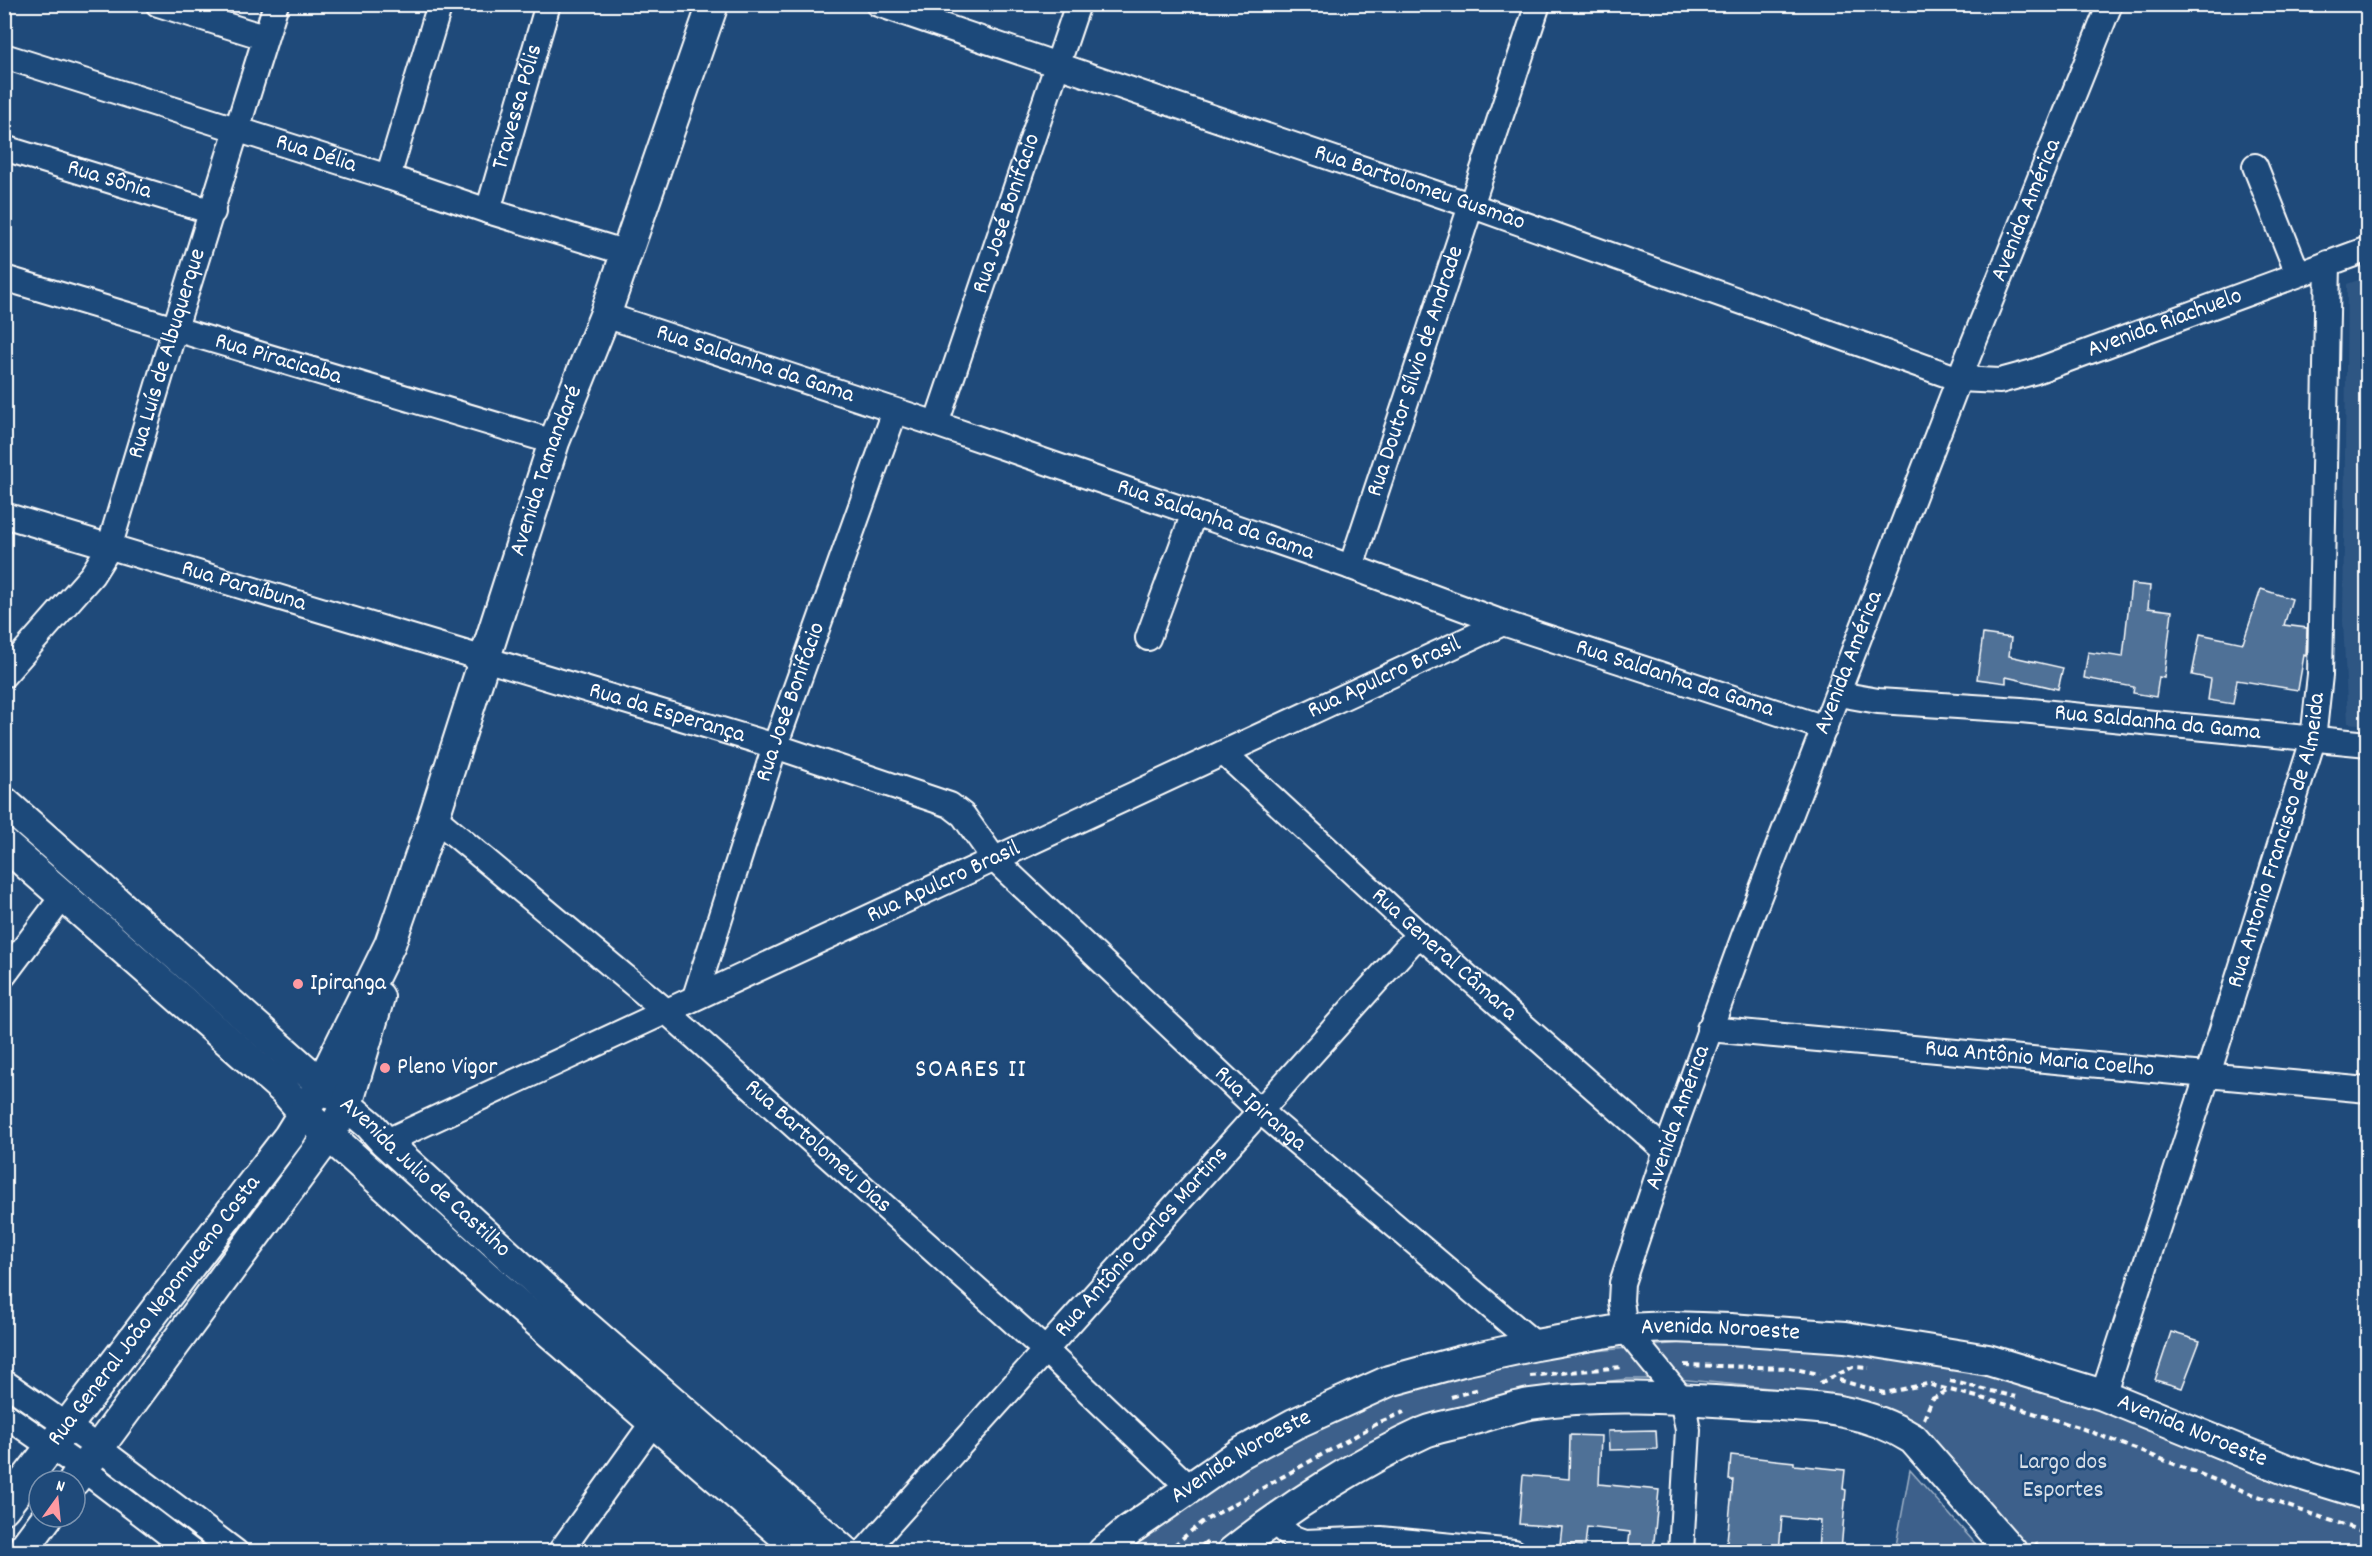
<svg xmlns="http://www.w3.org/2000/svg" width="2372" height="1556" font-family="Dekko,sans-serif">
  <rect width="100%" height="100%" fill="#1f4a7a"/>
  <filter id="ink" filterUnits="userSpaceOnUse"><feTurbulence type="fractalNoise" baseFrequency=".0167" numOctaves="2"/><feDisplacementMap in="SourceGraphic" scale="12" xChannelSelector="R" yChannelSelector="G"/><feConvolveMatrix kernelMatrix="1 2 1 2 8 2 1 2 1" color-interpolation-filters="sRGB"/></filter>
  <g filter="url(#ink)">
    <!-- built -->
    <path fill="#2e5683" d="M2367,277H2368L2367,725L2348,723L2343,621L2347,284Z"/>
    <!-- green -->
    <g fill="#3c618b" stroke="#9eb0c5" stroke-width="1.5">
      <path d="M1681,1343L1847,1349L1984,1374L2107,1412L2290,1487L2368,1510L2367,1551H2029L1924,1434L1866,1404L1819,1393L1678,1379H1627L1587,1384L1259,1514L1209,1551L1119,1552L1195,1495L1292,1440L1391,1394L1542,1356Z"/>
      <path d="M1910,1470L1982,1551H1895Z"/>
    </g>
    <!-- building -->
    <g fill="#507197" stroke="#fff" stroke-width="1.5">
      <path d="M2131,584L2150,586L2148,608L2172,611L2164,678L2159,677L2156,697L2133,693L2134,687L2084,678L2088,652L2123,657Z"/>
      <path d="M2261,589L2292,599L2284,625L2307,628L2306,656L2304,655L2298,690L2237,680L2233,704L2208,700L2211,679L2192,675L2200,634L2243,643Z"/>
      <path d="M1983,634L2011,638L2009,656L2063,668L2058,689L2006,677V683L1977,679Z"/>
      <path d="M2171,1332L2200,1341L2182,1388L2155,1380Z"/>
      <path d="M1656,1430L1657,1449L1609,1450L1608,1431Z"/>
      <path d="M1570,1435L1601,1436L1599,1484L1659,1490L1653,1551L1628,1549L1630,1532L1587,1527L1585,1546L1560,1544L1562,1527L1519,1524L1523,1475L1569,1479Z"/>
      <path d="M1731,1455L1794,1462V1465L1845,1470L1843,1489L1846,1490L1841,1551H1818L1820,1521L1782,1517L1779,1551H1726L1733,1480H1729Z"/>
    </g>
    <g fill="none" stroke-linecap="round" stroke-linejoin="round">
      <!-- minor casing -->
      <g stroke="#fff" stroke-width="28">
        <g id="minor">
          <path d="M158,4L264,37"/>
          <path id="s1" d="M878,4L1470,205L1959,379L2000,381L2033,372L2368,249"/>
          <path id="s2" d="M4,56L388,177L488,211L627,253"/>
          <path id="s3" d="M4,148L213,212"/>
          <path d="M2255,166L2298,274"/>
          <path d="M388,177L440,4"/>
          <path id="s4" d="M488,211L548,4"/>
          <path id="s5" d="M4,278L554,442"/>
          <path id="s6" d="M605,315L936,424L1351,567L1503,623L1825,728"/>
          <path id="s7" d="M936,424L1078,4"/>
          <path id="s8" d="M4,515L775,746L950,805L963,815L995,860L1260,1111L1536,1345"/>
          <path id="s9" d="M1351,567L1538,4"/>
          <path d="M1148,638L1194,513"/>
          <path id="s10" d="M4,675L92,575L109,548L175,328L276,4"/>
          <path id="s11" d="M1839,694L1878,701L2021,710L2368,744"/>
          <path id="s12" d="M1225,754L1419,934L1666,1151"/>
          <path id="s13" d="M434,817L666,1011L1045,1350L1191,1489"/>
          <path d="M4,975L64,895"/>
          <path id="s14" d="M695,997L775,746L895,411"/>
          <path id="s15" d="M1709,1029L2368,1090"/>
          <path id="s16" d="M385,1142L1503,623"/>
          <path d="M4,1382L100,1449L236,1552"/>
          <path id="s17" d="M2103,1395L2207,1077L2313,740L2320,675L2328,263"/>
          <path d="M4,1414L83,1469L192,1552"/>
          <path d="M1272,1520L1291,1537L1304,1542L1381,1539L1514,1552"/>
          <path d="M560,1552L654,1421"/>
          <path id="s18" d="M864,1552L1419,934"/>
          <path id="s19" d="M1681,1552L1688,1430L1682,1399L1625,1329L1621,1301L1622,1283L1666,1151L1749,922L1959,379L2110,4"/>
        </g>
      </g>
      <!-- major casing -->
      <g stroke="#fff" stroke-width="34">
        <g id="major">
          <path id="s20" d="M4,802L321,1084L370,1125L385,1142L572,1314L845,1552"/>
          <path d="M4,844L284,1090L304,1113L500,1289L803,1552"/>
          <path d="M74,1481L329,1135L347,1105L379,997"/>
          <path id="s21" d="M4,1508L289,1136L321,1084L390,944L434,817L554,442L605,315L713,4"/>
          <path d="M21,1552L47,1517"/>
          <path id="s22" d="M1103,1552L1129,1530L1239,1454L1294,1424L1389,1381L1462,1361L1536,1345L1625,1329L1671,1327L1730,1329L1845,1337L1988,1360L2103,1395L2290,1471L2368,1495"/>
          <path d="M1232,1552C1289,1507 1359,1462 1425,1432C1438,1427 1454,1424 1468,1421C1489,1415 1509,1408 1530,1404C1600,1393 1673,1398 1743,1403C1805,1407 1859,1405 1913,1439L2012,1552"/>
        </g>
      </g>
      <!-- path -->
      <g stroke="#fff" stroke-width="4" stroke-dasharray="6 4.5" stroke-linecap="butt">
        <path d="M1684,1365L1789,1368L1820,1374"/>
        <path d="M1530,1376L1621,1367"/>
        <path d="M1839,1380L1884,1393L1927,1384L2008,1405L2081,1428L2249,1493L2368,1533"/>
        <path d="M1950,1381L2016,1397"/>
        <path d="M1820,1383L1853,1367L1869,1368"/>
        <path d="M1451,1397L1479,1389"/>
        <path d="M1924,1419L1932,1399L1949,1390"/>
        <path d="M2035,1544L2043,1552"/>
        <path d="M1166,1552L1202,1522L1380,1422L1404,1412"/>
        <path d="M1194,1552L1210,1539"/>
      </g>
      <!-- minor -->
      <use href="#minor" stroke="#1f4a7a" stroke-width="24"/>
      <!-- major -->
      <use href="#major" stroke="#1f4a7a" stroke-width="30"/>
    </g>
  </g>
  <!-- markers -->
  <g fill="#ff9aa2" stroke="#1f4a7a" stroke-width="2">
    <circle cx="298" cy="984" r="6"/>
    <circle cx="385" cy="1068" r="6"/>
  </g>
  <g text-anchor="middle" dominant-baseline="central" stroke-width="5" stroke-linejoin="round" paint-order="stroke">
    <!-- street labels -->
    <g font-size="24" fill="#fff" stroke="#1f4a7a">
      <text stroke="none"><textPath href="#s4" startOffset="108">Travessa Pólis</textPath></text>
      <text stroke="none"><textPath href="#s2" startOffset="327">Rua Délia</textPath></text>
      <text stroke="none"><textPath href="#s3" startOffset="110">Rua Sônia</textPath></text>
      <text stroke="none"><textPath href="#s1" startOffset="572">Rua Bartolomeu Gusmão</textPath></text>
      <text stroke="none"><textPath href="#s19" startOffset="1437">Avenida América</textPath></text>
      <text stroke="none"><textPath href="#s7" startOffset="222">Rua José Bonifácio</textPath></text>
      <text stroke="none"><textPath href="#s1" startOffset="1360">Avenida Riachuelo</textPath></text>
      <text stroke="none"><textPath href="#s10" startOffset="368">Rua Luís de Albuquerque</textPath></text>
      <text stroke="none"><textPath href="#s5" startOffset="286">Rua Piracicaba</textPath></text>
      <text stroke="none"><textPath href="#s6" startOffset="158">Rua Saldanha da Gama</textPath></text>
      <text stroke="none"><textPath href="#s9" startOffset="206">Rua Doutor Sílvio de Andrade</textPath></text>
      <text stroke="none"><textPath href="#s21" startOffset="1184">Avenida Tamandaré</textPath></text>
      <text stroke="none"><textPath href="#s6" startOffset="644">Rua Saldanha da Gama</textPath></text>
      <text stroke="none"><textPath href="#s8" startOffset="250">Rua Paraíbuna</textPath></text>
      <text stroke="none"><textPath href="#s19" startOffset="951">Avenida América</textPath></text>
      <text stroke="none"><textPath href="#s16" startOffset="1102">Rua Apulcro Brasil</textPath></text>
      <text stroke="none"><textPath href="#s6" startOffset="1130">Rua Saldanha da Gama</textPath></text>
      <text stroke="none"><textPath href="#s14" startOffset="310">Rua José Bonifácio</textPath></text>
      <text stroke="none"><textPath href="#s8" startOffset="692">Rua da Esperança</textPath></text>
      <text stroke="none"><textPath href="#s11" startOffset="320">Rua Saldanha da Gama</textPath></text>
      <text stroke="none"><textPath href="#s17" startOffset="582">Rua Antonio Francisco de Almeida</textPath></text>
      <text stroke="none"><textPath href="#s16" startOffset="616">Rua Apulcro Brasil</textPath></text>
      <text stroke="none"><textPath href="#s12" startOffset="297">Rua General Câmara</textPath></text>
      <text stroke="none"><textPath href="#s15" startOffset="332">Rua Antônio Maria Coelho</textPath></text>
      <text stroke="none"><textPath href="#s8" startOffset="1425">Rua Ipiranga</textPath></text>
      <text stroke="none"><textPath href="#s19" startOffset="465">Avenida América</textPath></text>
      <text stroke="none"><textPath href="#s13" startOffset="506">Rua Bartolomeu Dias</textPath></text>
      <text stroke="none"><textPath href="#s20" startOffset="564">Avenida Julio de Castilho</textPath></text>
      <text stroke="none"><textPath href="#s18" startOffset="416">Rua Antônio Carlos Martins</textPath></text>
      <text stroke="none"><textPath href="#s21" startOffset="248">Rua General João Nepomuceno Costa</textPath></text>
      <text stroke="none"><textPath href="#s22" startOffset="672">Avenida Noroeste</textPath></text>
      <text stroke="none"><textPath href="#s22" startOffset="1158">Avenida Noroeste</textPath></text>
      <text stroke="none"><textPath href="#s22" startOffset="168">Avenida Noroeste</textPath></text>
    </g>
    <!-- poi labels -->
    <g font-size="24" fill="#fff" stroke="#1f4a7a" text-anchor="start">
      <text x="310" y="984">Ipiranga</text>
      <text x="397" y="1068">Pleno Vigor</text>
    </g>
    <!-- park labels -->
    <g font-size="24" fill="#d8dfe8" stroke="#1f4a7a">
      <text x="2063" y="1463">Largo dos<tspan x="2063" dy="28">Esportes</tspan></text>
    </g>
    <!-- neighbourhood labels -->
    <g font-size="26" letter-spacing="1.5" fill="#fff" stroke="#1f4a7a">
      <text x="971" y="1070">SOARES II</text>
    </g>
  </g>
  <!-- margin -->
  <rect width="2372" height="1556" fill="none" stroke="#1f4a7a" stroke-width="24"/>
  <rect x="12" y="12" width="2348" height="1532" fill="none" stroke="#fff" stroke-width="2" filter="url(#ink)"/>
  <!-- north arrow -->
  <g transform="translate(57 1499) rotate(15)"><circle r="28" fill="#1f4a7a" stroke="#7992af" stroke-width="1.5"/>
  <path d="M0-4.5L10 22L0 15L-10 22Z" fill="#ff9aa2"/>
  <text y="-9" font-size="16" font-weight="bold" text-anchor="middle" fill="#ffffff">N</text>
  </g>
</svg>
